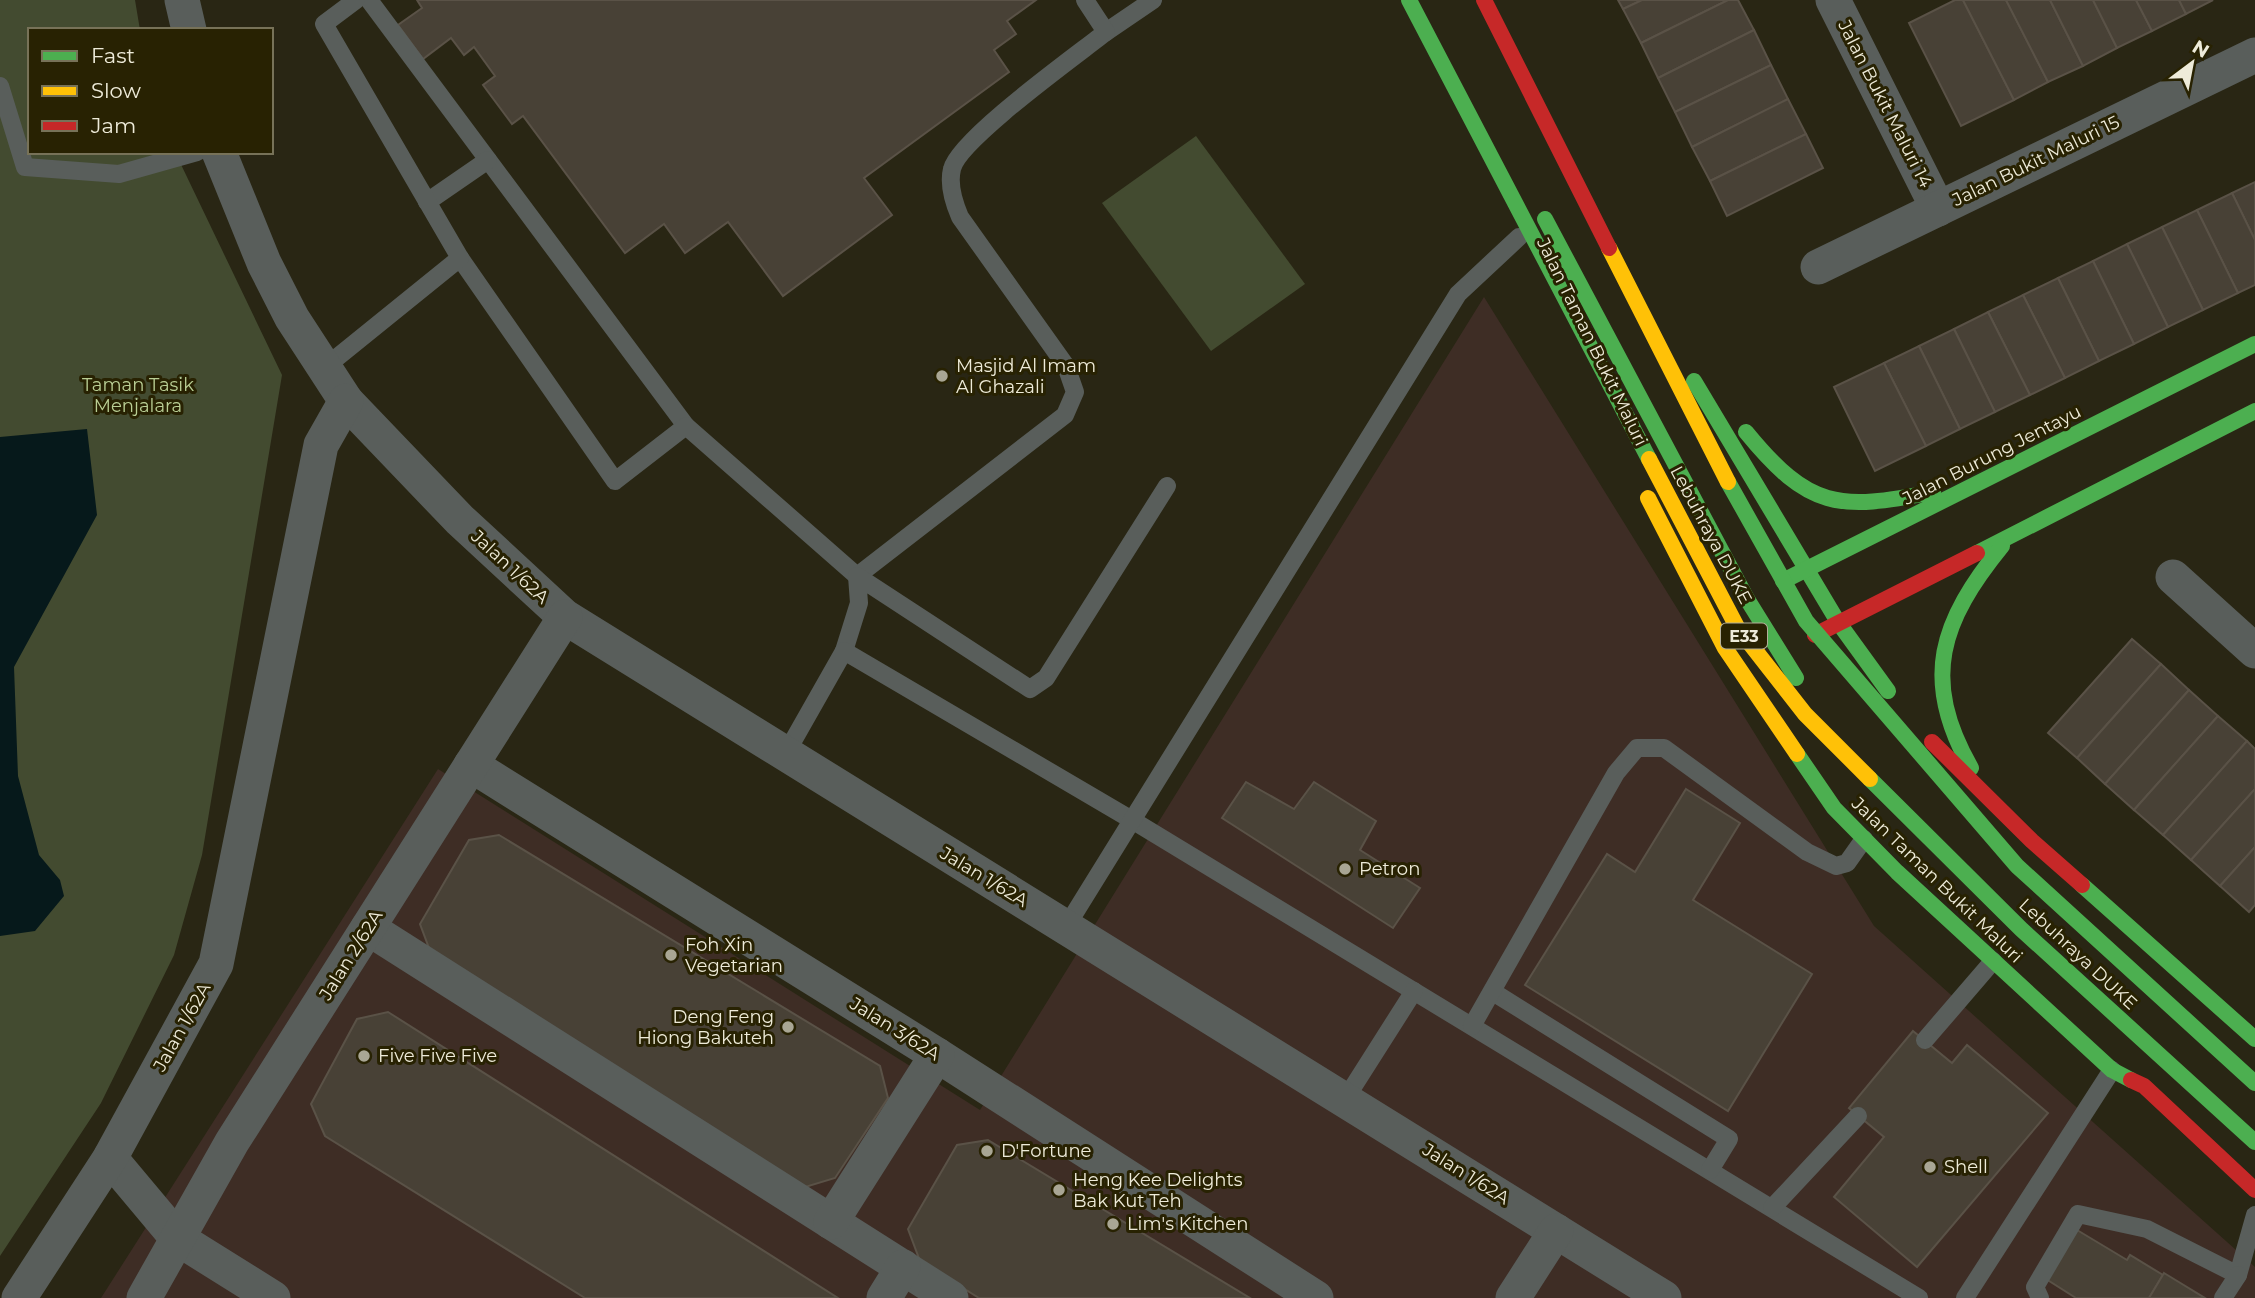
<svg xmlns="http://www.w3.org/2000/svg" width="2255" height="1298" font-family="Montserrat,sans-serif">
  <rect width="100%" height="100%" fill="#292614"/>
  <!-- commercial -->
  <path fill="#3e2d25" d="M1484,297L1874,926L2255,1267V1298H101L438,769L980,1110Z"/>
  <!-- green -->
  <g fill="#434b30">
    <path d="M0,0H135L140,30H30V152H175L282,375L202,855L174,955L101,1103L0,1256Z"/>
    <path d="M1196,136L1305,284L1211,351L1102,203Z"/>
  </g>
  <!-- water -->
  <path fill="#06191b" d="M87,429L97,515L14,667L18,776L39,855L60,880L64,896L35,931L0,936V437Z"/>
  <!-- building -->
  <g fill="#484136" stroke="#5a5247" stroke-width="2">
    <path d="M417,0H1036L1007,21L1016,34L994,50L1009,72L864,178L892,215L783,296L728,222L685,253L664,224L625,253L523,116L512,124L483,85L495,76L474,47L464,55L451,38L423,59L398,25L422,8Z"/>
    <path d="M1618,0H1642L1623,9Z"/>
    <path d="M1642,0H1728L1641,43L1623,9Z"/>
    <path d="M1728,0H1738L1754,30L1658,78L1641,43Z"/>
    <path d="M1955,0H1963L2014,100L1961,126L1909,23Z"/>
    <path d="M1963,0H2006L2048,82L2014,100Z"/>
    <path d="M2006,0H2050L2083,66L2048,82Z"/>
    <path d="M2050,0H2093L2117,48L2083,66Z"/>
    <path d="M2093,0H2136L2152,31L2117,48Z"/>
    <path d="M2136,0H2179L2186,14L2152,31Z"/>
    <path d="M2179,0H2213L2186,14Z"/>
    <path d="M1754,30L1771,65L1675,112L1658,78Z"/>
    <path d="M1771,65L1788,99L1692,147L1675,112Z"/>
    <path d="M1788,99L1806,134L1710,181L1692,147Z"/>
    <path d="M1806,134L1823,168L1727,216L1710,181Z"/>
    <path d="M2255,182V240L2232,193Z"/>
    <path d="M2232,193L2255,240V285L2238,293L2197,210Z"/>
    <path d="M2197,210L2238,293L2203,310L2162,227Z"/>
    <path d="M2162,227L2203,310L2168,327L2127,244Z"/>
    <path d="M2127,244L2168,327L2134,344L2093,261Z"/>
    <path d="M2093,261L2134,344L2099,361L2058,278Z"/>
    <path d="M2058,278L2099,361L2065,378L2023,295Z"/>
    <path d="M2023,295L2065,378L2030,395L1988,312Z"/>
    <path d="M1988,312L2030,395L1995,412L1954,329Z"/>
    <path d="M1954,329L1995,412L1960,429L1919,346Z"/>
    <path d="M1919,346L1960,429L1926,446L1884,363Z"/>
    <path d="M1884,363L1926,446L1875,471L1834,387Z"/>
    <path d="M2132,639L2161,664L2077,758L2048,733Z"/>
    <path d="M2161,664L2189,690L2105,784L2077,758Z"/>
    <path d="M2189,690L2218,716L2134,810L2105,784Z"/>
    <path d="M2218,716L2247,741L2163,835L2134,810Z"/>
    <path d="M2247,741L2255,749V789L2191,860L2163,835Z"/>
    <path d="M1246,782L1294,809L1314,782L1376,821L1360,850L1420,888L1393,928L1222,818Z"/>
    <path d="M1686,789L1740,823L1693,900L1812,974L1728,1111L1525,985L1607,854L1635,872Z"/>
    <path d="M2255,789V847L2220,886L2191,860Z"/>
    <path d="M499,835L880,1066L888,1098L835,1178L802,1188L432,956L420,924L469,840Z"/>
    <path d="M2255,847V905L2249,912L2220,886Z"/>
    <path d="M388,1012L838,1298H585L325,1136L311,1104L357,1019Z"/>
    <path d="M1913,1031L1952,1063L1967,1045L2048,1113L1917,1267L1834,1197L1884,1137L1849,1108Z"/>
    <path d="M988,1140L1250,1298H979L920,1261L908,1229L957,1145Z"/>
    <path d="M2077,1230L2127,1260L2130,1255L2163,1275L2149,1298H2076L2046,1279Z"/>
    <path d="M2164,1273L2205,1298H2149Z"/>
  </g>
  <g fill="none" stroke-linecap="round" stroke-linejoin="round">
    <!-- lane -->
    <g stroke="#595e5b" stroke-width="18">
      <path d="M369,0L686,426"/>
      <path d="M1106,32L1153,0"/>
      <path d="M0,86L25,167L119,174L197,152"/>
      <path d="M427,202L488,160"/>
      <path d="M460,258L615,481L686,426L857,576L1065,415L1075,392L1066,366L960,217C954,203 948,185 952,169C958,140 1077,55 1106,32L1085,0"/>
      <path d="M324,368L460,258L324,24L356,0"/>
      <path d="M844,651L859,603L857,576L1030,689L1046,678L1167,486"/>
      <path d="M785,755L844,651L1132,820L1919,1298"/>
      <path d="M1066,927L1458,294L1519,237"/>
      <path d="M1493,992L1729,1139L1710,1170"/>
      <path d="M1472,1026L1616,773L1637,748H1664L1807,852L1836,866L1847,863L1864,839"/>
      <path d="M1925,1040L1993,961"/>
      <path d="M1346,1098L1414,991"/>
      <path d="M1772,1208L1858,1116"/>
      <path d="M1965,1298L2112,1070"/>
      <path d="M2040,1298L2035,1287L2078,1214L2147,1229L2238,1275L2255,1215"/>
      <path d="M2223,1298L2238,1275"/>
    </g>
    <!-- street -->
    <g stroke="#595e5b" stroke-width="35">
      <path d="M182,0L189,30"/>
      <path d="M1833,0L1938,209"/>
      <path d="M219,152L264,263L292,318L346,401L460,520L565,617L1664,1298"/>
      <path d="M1818,267L2255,55"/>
      <path d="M2173,577L2255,651"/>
      <path d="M471,765L937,1055L1316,1298"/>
      <path d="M368,928L951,1298"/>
      <path d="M110,1158L177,1238L273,1298"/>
      <path d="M831,1222L937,1055"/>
      <path d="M19,1298L110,1158L216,964L321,445L346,401"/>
      <path d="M144,1298L232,1142L565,617"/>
      <path d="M884,1298L903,1267"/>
      <path d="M1513,1298L1556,1231"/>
    </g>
    <!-- fast -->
    <g stroke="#4caf50" stroke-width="16">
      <path d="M1545,219L1747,599L1796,678"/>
      <path d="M1694,381L1838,622L1888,691"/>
      <path d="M1746,432C1809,509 1838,511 1933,492"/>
      <path d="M1977,553L2255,411"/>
      <path d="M1783,581L2255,344"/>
      <path d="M1797,754L1834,808L1897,872L2112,1070L2131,1080"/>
      <path d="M1971,768C1920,679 1941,621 2002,546"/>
      <path d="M2082,885L2255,1039"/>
    </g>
    <!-- slow -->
    <path stroke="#ffc107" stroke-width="16" d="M1648,498L1725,648L1797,754"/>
    <!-- jam -->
    <g stroke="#c62828" stroke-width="16">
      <path d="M1815,635L1977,553"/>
      <path d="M1932,742L2032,841L2082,885"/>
      <path d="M2131,1080L2144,1086L2255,1190"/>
    </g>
    <!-- fast-bridge -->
    <g stroke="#4caf50" stroke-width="16">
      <path d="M1409,0L1649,459"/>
      <path d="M1728,482L1806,621L2017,866L2255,1083"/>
      <path d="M1870,779L2021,929L2255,1142"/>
    </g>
    <!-- slow-bridge -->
    <g stroke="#ffc107" stroke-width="16">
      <path d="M1609,248L1728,482"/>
      <path d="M1649,459L1737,627L1805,714L1870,779"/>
    </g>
    <!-- jam-bridge -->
    <path stroke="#c62828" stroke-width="16" d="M1484,0L1609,248"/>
  </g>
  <!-- markers -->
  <g fill="#a9a694" stroke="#282202" stroke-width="2.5">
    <circle cx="942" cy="376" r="7"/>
    <circle cx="1345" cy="869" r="7"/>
    <circle cx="671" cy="955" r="7"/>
    <circle cx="788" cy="1027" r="7"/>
    <circle cx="364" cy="1056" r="7"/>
    <circle cx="987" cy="1151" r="7"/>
    <circle cx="1930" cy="1167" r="7"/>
    <circle cx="1059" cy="1190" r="7"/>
    <circle cx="1113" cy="1224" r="7"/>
  </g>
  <g text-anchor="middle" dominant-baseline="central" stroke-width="6" stroke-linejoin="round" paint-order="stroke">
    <!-- shield labels -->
    <rect fill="#282202" stroke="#b3af98" stroke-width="2" x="1721" y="623.5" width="46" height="25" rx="5"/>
    <g font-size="16" font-weight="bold" fill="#eeebd9">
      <text x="1744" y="636">E33</text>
    </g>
    <!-- street labels -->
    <g font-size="18" fill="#eeebd9" stroke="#282202">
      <text transform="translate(1885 104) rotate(63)">Jalan Bukit Maluri 14</text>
      <text transform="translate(2036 161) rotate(-26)">Jalan Bukit Maluri 15</text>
      <text transform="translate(1592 342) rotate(64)">Jalan Taman Bukit Maluri</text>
      <text transform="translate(1992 455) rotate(-27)">Jalan Burung Jentayu</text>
      <text transform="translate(1711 535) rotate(62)">Lebuhraya DUKE</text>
      <text transform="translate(510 567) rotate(43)">Jalan 1/62A</text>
      <text transform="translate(984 877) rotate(31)">Jalan 1/62A</text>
      <text transform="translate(1937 880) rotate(44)">Jalan Taman Bukit Maluri</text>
      <text transform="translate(2078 954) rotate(43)">Lebuhraya DUKE</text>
      <text transform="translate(351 955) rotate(-58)">Jalan 2/62A</text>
      <text transform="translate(182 1027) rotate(-61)">Jalan 1/62A</text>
      <text transform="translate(895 1029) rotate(32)">Jalan 3/62A</text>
      <text transform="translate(1466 1174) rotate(32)">Jalan 1/62A</text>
    </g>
    <!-- poi labels -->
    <g font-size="18" fill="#eeebd9" stroke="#282202" text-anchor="start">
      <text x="956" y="366">Masjid Al Imam<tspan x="956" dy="21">Al Ghazali</tspan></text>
      <text x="1359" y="869">Petron</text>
      <text x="685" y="945">Foh Xin<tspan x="685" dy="21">Vegetarian</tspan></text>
      <text x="774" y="1017" text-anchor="end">Deng Feng<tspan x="774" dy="21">Hiong Bakuteh</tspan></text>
      <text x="378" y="1056">Five Five Five</text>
      <text x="1001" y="1151">D'Fortune</text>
      <text x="1944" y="1167">Shell</text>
      <text x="1073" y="1180">Heng Kee Delights<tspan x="1073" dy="21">Bak Kut Teh</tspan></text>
      <text x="1127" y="1224">Lim's Kitchen</text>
    </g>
    <!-- park labels -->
    <g font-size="18" fill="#bacf95" stroke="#282202">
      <text x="138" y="385">Taman Tasik<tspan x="138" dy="21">Menjalara</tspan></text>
    </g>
  </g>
  <!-- legend -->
  <rect x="28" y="28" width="245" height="126" fill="#282202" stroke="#777258" stroke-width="2"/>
  <rect x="42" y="51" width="35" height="10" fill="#4caf50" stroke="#777258" stroke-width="2"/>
  <text x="91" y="63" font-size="21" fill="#eeebd9">Fast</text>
  <rect x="42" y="86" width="35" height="10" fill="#ffc107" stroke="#777258" stroke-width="2"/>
  <text x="91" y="98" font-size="21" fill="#eeebd9">Slow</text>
  <rect x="42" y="121" width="35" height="10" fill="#c62828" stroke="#777258" stroke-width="2"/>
  <text x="91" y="133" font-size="21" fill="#eeebd9">Jam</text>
  <!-- north arrow -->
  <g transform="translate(2192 63) rotate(32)" stroke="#282202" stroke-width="5" paint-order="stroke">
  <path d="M0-5L12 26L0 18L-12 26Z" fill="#eeebd9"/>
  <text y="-10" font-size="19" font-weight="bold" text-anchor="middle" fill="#eeebd9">N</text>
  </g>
</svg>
